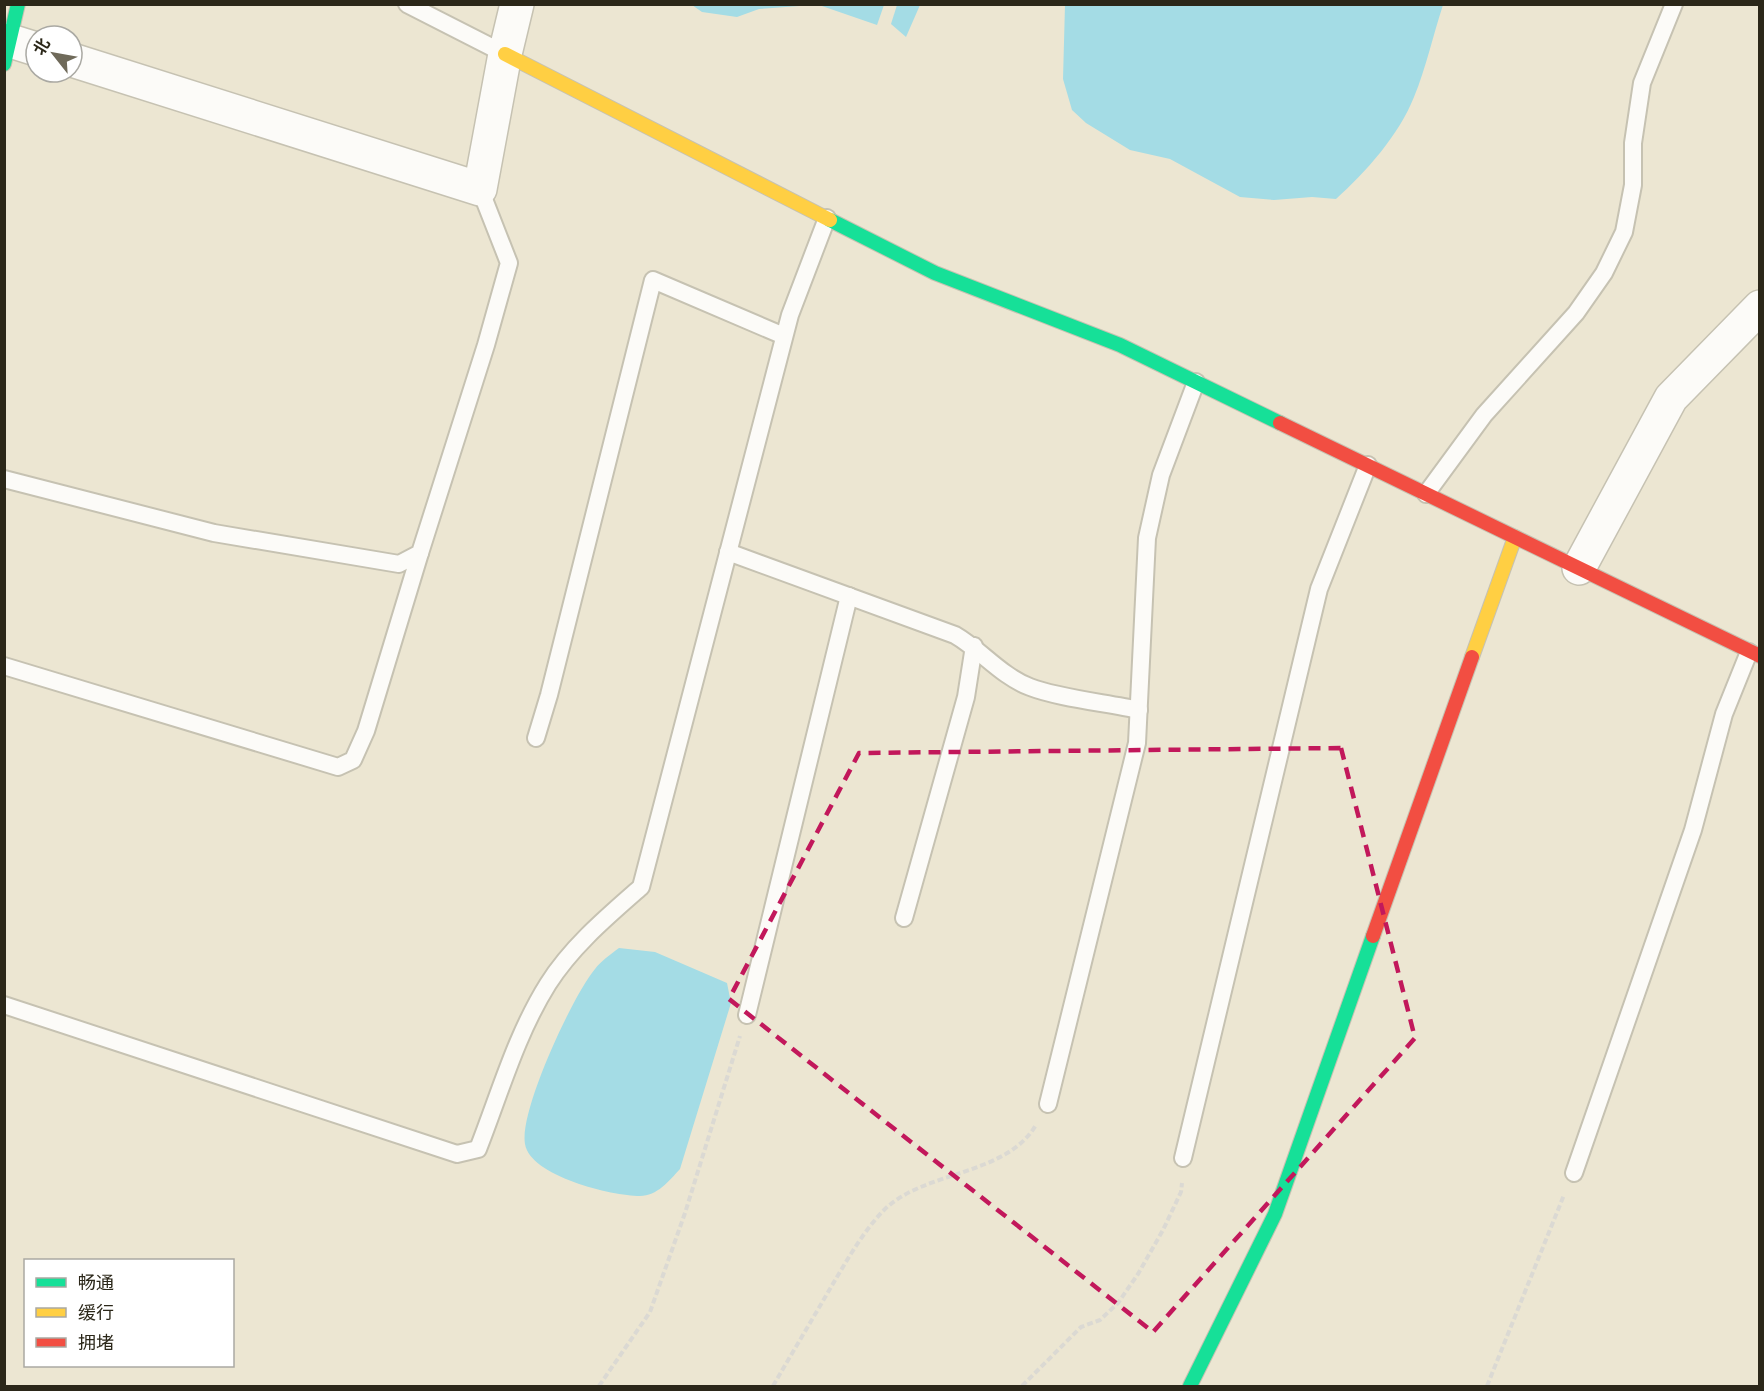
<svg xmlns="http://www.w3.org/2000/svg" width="1764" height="1391" font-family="'Asap Condensed','Noto Sans SC',sans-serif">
  <rect width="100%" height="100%" fill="#ece6d2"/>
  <!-- water -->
  <g fill="#a4dce5">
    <path d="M692,5H813L759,9L737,17L702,12Z"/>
    <path d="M819,5L884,4V5L877,25Z"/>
    <path d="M897,5H920L906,37L891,24Z"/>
    <path d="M1065,5V4L1443,5C1433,35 1426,68 1414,97C1399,135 1366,172 1336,199L1312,197L1274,200L1240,197L1170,159L1130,150L1086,123L1072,110L1063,79Z"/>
    <path d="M619,948L655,952L727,983L731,1003L680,1169C669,1181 657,1196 640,1196C612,1196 530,1176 525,1144C519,1111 573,995 595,969C601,961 611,954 619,948Z"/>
  </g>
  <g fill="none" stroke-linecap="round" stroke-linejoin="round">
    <!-- lane casing -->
    <g stroke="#c6c2b2" stroke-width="20">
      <g id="lane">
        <path d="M407,4L505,54"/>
        <path d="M4,479L214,533L399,564L420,553L486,345L509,263L480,189"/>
        <path d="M1426,494L1484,415L1576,313L1604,273L1624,232L1633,185V143L1642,83L1674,4"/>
        <path d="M728,552L955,635C981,650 1001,676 1030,687C1058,698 1108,703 1139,710"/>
        <path d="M4,666L338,767L353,760L366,731L420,553"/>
        <path d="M536,738L549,695L653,280L784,336"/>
        <path d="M904,918L966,697L974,646"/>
        <path d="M4,1005L457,1154L478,1149C500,1093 516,1035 548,984C572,946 608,916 641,887L790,315L827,218"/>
        <path d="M747,1015L849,596"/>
        <path d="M1048,1104L1137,743L1147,538L1161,475L1196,382"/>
        <path d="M1183,1158L1319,589L1368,465"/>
        <path d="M1574,1173L1693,830L1724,714L1749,652"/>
      </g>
    </g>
    <!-- street casing -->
    <g stroke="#c6c2b2" stroke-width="36">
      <g id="street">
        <path d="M4,39L36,49"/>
        <path d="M72,60L480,189L505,54L517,4"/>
        <path d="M1579,568L1671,398L1760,307"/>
      </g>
    </g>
    <!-- fast casing -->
    <g stroke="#c6c2b2" stroke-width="16">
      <g id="fast">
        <path d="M4,64L18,4"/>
        <path d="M830,220L935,273L1120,345L1280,423"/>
        <path d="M1190,1386L1275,1214L1373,936"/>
      </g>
    </g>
    <!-- slow casing -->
    <g stroke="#c6c2b2" stroke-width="16">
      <g id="slow">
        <path d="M505,54L830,220"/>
        <path d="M1472,657L1515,537"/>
      </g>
    </g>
    <!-- jam casing -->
    <g stroke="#c6c2b2" stroke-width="16">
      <g id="jam">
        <path d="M1280,423L1760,656"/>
        <path d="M1373,936L1472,657"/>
      </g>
    </g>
    <!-- path -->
    <g stroke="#dbd9d3" stroke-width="4" stroke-dasharray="6 3" stroke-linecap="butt">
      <path d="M599,1386L650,1312L685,1213L740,1036"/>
      <path d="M773,1386C792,1353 812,1320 831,1287C846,1262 862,1233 883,1211C923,1170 1005,1177 1036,1125"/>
      <path d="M1022,1386L1081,1327L1100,1320L1118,1303L1138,1274L1163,1230L1181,1192L1182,1183"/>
      <path d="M1487,1386L1564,1195"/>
    </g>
    <!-- lane -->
    <use href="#lane" stroke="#fcfbf8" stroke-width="16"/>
    <!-- street -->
    <use href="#street" stroke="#fcfbf8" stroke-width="33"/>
    <!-- fast -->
    <use href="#fast" stroke="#16e098" stroke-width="14"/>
    <!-- slow -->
    <use href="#slow" stroke="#ffcf43" stroke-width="14"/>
    <!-- jam -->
    <use href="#jam" stroke="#f24e42" stroke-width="14"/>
  </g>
  <!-- marked area -->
  <path fill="none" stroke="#c2185b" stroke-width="4.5" stroke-dasharray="12 8" stroke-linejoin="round" d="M1341,748L1415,1038L1153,1332L729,999L859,753Z"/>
  <!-- border -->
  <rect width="1764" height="1391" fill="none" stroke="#2b2719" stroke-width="12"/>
  <!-- legend -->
  <rect x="24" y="1259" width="210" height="108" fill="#ffffff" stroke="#aaa9a3" stroke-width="1.5"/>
  <rect x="36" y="1278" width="30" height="9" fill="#16e098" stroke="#aaa9a3" stroke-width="1.5"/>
  <text x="78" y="1289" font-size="18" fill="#2b2719">畅通</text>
  <rect x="36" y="1308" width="30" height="9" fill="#ffcf43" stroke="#aaa9a3" stroke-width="1.5"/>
  <text x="78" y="1319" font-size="18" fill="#2b2719">缓行</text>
  <rect x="36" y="1338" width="30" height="9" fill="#f24e42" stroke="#aaa9a3" stroke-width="1.5"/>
  <text x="78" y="1349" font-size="18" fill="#2b2719">拥堵</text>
  <!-- north arrow -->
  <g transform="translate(54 54) rotate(301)"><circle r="28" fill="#ffffff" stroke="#aaa9a3" stroke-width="1.5"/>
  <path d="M0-4.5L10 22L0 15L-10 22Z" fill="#6f6a5a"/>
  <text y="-9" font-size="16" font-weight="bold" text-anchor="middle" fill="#2b2719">北</text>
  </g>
</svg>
